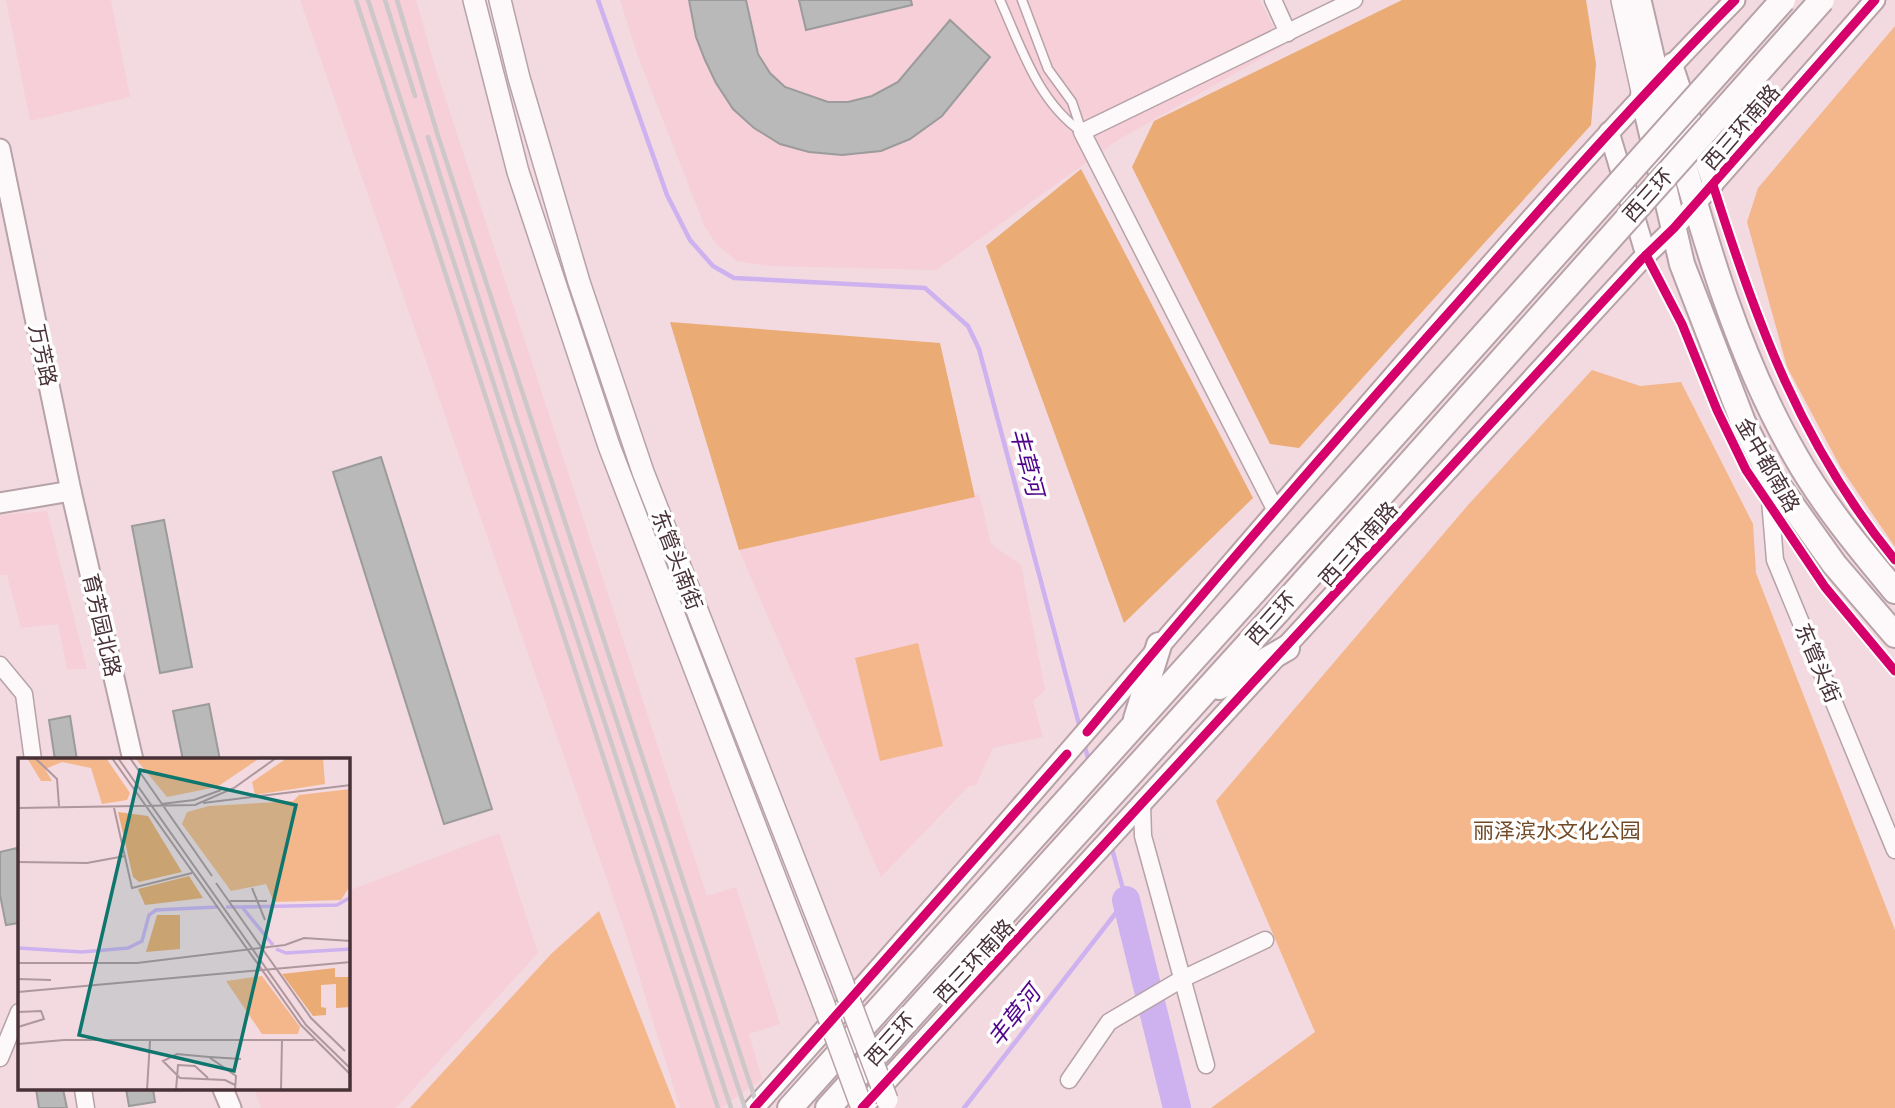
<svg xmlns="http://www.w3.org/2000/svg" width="1895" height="1108" font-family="Montserrat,'Noto Sans SC',sans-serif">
  <rect width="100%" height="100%" fill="#f2dae0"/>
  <!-- built -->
  <g fill="#f6cfd9">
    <path d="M6,0H111L130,97L30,121Z"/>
    <path d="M300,0H416L436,70L707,896L736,887L780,1024L749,1034L762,1079L721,1108H680L626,934Z"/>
    <path d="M620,0H1260L1283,46L1118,140L936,270L769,266L737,261L717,245L705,227L637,54Z"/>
    <path d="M979,493L991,544L1021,565L1045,690L1033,701L1043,737L993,748L976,785L969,786L881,877L739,550L974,497Z"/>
    <path d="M47,511L87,669H67L58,624L21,628L7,575H0V515Z"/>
    <path d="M499,833L538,953L396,1108H261L254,1089H348V891Z"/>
  </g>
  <!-- green -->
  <g fill="#f4b78b">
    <path d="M1895,26V547L1841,468L1787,367L1747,222L1758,188Z"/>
    <path d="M1592,370L1640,386L1681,382L1753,524L1756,573L1895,930V1108H1211L1315,1032L1216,801L1468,505Z"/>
    <path d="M918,643L943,746L880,761L855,658Z"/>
    <path d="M599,911L676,1108H410L552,953Z"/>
  </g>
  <!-- forest -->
  <g fill="#eaab74">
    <path d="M1402,0H1586L1596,64L1591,125L1299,448L1270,444L1132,167L1154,121Z"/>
    <path d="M1081,169L1253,498L1124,623L986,246Z"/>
    <path d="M670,322L940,343L975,497L739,550Z"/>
  </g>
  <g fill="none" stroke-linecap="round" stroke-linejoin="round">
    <!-- stream -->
    <g stroke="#ceb1ef" stroke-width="4.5">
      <path d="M598,0L667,195L690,240L713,266L734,278L925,288L968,326L979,349L1080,728"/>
      <path d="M1084,743L1089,762"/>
      <path d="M964,1108L1126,900L1111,845"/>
    </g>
    <!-- river -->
    <path stroke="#ceb1ef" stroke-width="28" d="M1126,900L1177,1108"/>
  </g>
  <!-- building -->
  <g fill="#b9b9ba" stroke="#9b9b9c" stroke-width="2">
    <path d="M689,0H746L758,54L770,73L785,87L828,102H848L872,96L898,82L950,20L990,57L942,116L910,139L881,151L842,155L809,152L780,144L754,128L733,109L716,83L705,60L696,37Z"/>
    <path d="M799,0H911L912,5L806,30Z"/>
    <path d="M381,457L492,809L444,824L333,472Z"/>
    <path d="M164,520L192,667L160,673L132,526Z"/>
    <path d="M209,704L220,760H183L173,711Z"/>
    <path d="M70,716L77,760H55L49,720Z"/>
    <path d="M17,848L19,862V923L6,925L0,895V852Z"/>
    <path d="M36,1089H63L67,1108H39Z"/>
    <path d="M126,1089H153L155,1102L129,1106Z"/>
  </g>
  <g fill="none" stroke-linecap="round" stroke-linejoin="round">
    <!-- service casing -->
    <g stroke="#b6a2a7" stroke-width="11">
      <g id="service">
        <path d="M1000,0C1021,47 1038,102 1082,132"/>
        <path d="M1022,0L1048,69L1072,102L1082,132"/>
      </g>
    </g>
    <!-- minor casing -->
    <g stroke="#b6a2a7" stroke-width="19">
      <g id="minor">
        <path d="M1273,0L1288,33"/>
        <path d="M1768,476L1775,560L1895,850"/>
        <path d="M1276,511L1082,132L1354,0"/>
        <path d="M0,665L24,694L33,760"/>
        <path d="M1142,804L1143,836L1206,1065"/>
        <path d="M0,1058L19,1012"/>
        <path d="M1069,1080L1109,1022L1182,979L1265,940"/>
        <path d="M83,1089L86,1108"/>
      </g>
    </g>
    <!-- tertiary casing -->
    <g stroke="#b6a2a7" stroke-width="23">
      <g id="tertiary">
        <path d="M1641,0L1659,77"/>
        <path d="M1672,63L1713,185"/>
        <path d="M1609,132L1646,255"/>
        <path d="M0,149L71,491L133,760"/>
        <path d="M0,503L71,491"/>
        <path d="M223,1089L231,1108"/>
        <path d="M754,1108C932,911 1105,710 1278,509C1427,337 1575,163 1735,0"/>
        <path d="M862,1108L1641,260L1674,228L1875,0"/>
      </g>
    </g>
    <!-- secondary casing -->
    <g stroke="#b6a2a7" stroke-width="24">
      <g id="secondary">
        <path d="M474,0L518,172L609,446L823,1002"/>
        <path d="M500,0L519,78L579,282L643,472L842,981"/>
        <path d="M1622,0L1643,96"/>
      </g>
    </g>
    <!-- primary casing -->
    <g stroke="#b6a2a7" stroke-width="28">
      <g id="primary">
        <path d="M1659,77C1696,205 1728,339 1795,455C1822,503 1859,548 1895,591"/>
        <path d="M1643,96L1682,264L1743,422L1767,470L1834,564L1895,635"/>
      </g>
    </g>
    <!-- trunk casing -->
    <g stroke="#b6a2a7" stroke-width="28">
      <g id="trunk">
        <path d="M1219,687L1287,648"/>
        <path d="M1136,719L1159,645"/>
        <path d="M790,1108L1255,591"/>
        <path d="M828,1108L1279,610"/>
      </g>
    </g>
    <!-- service -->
    <use href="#service" stroke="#fdf9fa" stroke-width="8"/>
    <!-- minor -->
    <use href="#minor" stroke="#fdf9fa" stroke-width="16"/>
    <!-- tertiary -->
    <use href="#tertiary" stroke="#fdf9fa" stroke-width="19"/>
    <!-- secondary -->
    <use href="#secondary" stroke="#fdf9fa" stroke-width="21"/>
    <!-- primary -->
    <use href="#primary" stroke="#fdf9fa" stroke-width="24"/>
    <!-- trunk -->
    <use href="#trunk" stroke="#fdf9fa" stroke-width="24"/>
    <!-- rail -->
    <g stroke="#cdc7c9" stroke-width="4.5">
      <path d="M356,0L718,1108"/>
      <path d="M368,0L731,1108"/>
      <path d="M385,0L415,96"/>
      <path d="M397,0L438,136L758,1108"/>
      <path d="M428,137L515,414L745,1108"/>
    </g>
    <!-- secondary-bridge casing -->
    <g stroke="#b6a2a7" stroke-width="24" stroke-linecap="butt">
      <g id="secondary-bridge">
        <path d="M842,981L887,1100"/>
        <path d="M823,1002L862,1108"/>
      </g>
    </g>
    <!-- trunk-bridge casing -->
    <g stroke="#b6a2a7" stroke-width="28" stroke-linecap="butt">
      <g id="trunk-bridge">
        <path d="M1255,591L1783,0"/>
        <path d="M1279,610L1822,0"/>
      </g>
    </g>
    <!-- secondary-bridge -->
    <use href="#secondary-bridge" stroke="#fdf9fa" stroke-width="21"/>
    <!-- trunk-bridge -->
    <use href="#trunk-bridge" stroke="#fdf9fa" stroke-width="24"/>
    <!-- cycleway casing -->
    <g stroke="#fefefe" stroke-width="13">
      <g id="cycleway">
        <path d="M1713,185C1757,324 1801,445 1895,560"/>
        <path d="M1646,255L1682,324L1717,410L1746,470L1825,587L1895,671"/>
        <path d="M1087,732C1206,588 1329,447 1453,308C1545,204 1637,99 1735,0"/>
        <path d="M754,1108L1067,754"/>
        <path d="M862,1108L1641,260L1674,228L1875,0"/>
      </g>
    </g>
    <!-- cycleway -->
    <use href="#cycleway" stroke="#d6006c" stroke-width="9"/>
  </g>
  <g text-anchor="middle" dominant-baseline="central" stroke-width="7" stroke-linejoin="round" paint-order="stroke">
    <!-- street labels -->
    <g font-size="21" fill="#483238" stroke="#fefefe">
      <text transform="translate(1741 127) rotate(-49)">西三环南路</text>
      <text transform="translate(1648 195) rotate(-48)">西三环</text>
      <text transform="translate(43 355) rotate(78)">万芳路</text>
      <text transform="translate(1768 465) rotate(60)">金中都南路</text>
      <text transform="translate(1358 544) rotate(-48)">西三环南路</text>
      <text transform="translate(677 560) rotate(69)">东管头南街</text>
      <text transform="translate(1271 618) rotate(-48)">西三环</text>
      <text transform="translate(102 625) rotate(77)">育芳园北路</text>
      <text transform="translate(1818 663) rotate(67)">东管头街</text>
      <text transform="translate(974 961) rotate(-47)">西三环南路</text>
      <text transform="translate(890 1039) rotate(-48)">西三环</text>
    </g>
    <!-- park labels -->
    <g font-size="21" fill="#734a27" stroke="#fefefe">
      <text x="1557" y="830">丽泽滨水文化公园</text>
    </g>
    <!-- water labels -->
    <g font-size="23" font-style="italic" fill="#4f038b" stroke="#fefefe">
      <text transform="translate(1027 462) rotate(75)">丰草河</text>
      <text transform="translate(1014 1016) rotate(-52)">丰草河</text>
    </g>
  </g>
  <!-- overview -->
  <g transform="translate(18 758)">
    <rect width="332" height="332" fill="#f2dae0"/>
    <path d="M9,0H88L112,35L109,42L84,46L73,10L44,4L27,11L34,23H23ZM117,0H242L199,29L149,39ZM269,0H305L307,26L237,37L234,24ZM332,31V128L323,142L256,144L248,126L213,133L164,66L169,54L191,48L275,43L281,37ZM244,218L282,269L280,276H244L208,223Z" fill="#f4b78b"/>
    <path d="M100,54L130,58L164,114L121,124L115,119ZM171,118L185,140L127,147L120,131ZM139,157H162V191L128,194ZM317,210V219H332V249L318,250V226L303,227V249L308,250V257L295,258L264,216Z" fill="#eaab74"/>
    <path fill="none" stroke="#ceb1ef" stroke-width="3.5" d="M208,149H224L255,187M224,149L319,147L333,139M0,190L64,194L110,190L124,183L131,157L138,152L199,149M258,191L268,195L333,191"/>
    <path fill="none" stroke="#ae979d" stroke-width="2" d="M17,0L39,21L41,48M94,0L283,267L333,317M100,0L288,267L333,311M112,0L194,118M185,45L333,27M143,46L176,42L203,32M0,50L177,47L216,30L258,0M96,50L114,130L174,115M0,104L69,105L107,98M198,125L293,260L327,293M234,130L247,162M212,143H249M0,205H119L267,187L286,180L333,183M0,221L33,222M0,234L333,204M0,254L23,253L26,261L0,269M0,286L46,282H296M191,299L159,296L145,303L162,320L207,322L217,327M129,332L132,283M158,332L160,307L177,308L190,320M217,332L218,318L191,299L223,301M263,332L264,281"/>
    <path fill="#0f766e" fill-opacity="0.15" stroke="#0f766e" stroke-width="3.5" d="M122,12L278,47L216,313L61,277Z"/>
    <rect width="332" height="332" fill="none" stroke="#483238" stroke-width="3.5"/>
  </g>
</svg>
